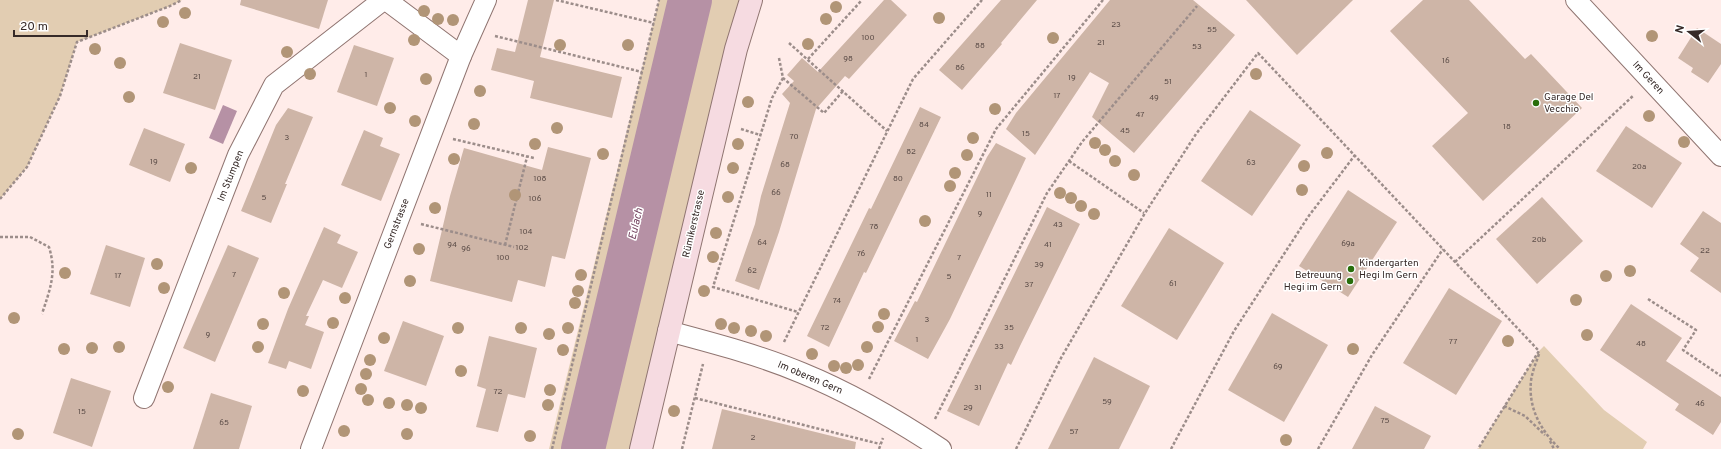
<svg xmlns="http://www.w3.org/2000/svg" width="1721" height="449" font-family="Overpass,sans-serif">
  <rect width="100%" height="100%" fill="#ffece9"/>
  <!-- green -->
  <g fill="#e2cdb2">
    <path d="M0,0H182L170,6L77,42L60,96L27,167L0,199Z"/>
    <path d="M659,0H751L641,449H549Z"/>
    <path d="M1544,346L1604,410L1647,442L1643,449H1478L1539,351Z"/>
  </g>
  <!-- water -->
  <path fill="#b691a5" d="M223,105L237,111L223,144L209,138Z"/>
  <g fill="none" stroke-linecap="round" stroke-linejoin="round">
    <!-- river -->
    <path stroke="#b691a5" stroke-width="44" d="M583,449L690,0"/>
  </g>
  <!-- building -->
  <g fill="#ceb5a7">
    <path d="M241,0H328L319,29L240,5Z"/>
    <path d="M528,0H554L540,57L622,77L612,118L530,98L534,81L491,70L497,48L515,52Z"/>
    <path d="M884,0H891L907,15L849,79L845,76L816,109L779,232L759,290L735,281L755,224L761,196L790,103L782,94L794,81L787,75L802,58L818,72Z"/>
    <path d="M1001,0H1037L1001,43L1002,44L962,90L939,70Z"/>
    <path d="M1110,0H1193L1235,35L1134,153L1092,117L1109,83L1090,72L1035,155L1006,129L1016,113Z"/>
    <path d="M1246,0H1353L1297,55Z"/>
    <path d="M1423,0H1469L1525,59L1531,54L1582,108L1483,201L1432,146L1468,113L1390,31Z"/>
    <path d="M1697,28L1721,44V64L1708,83L1691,72L1693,68L1678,58Z"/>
    <path d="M180,43L232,60L215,110L163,93Z"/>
    <path d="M354,45L394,58L377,106L337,92Z"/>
    <path d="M920,107L941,117L866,273L864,272L829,347L807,336L869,208L871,209Z"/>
    <path d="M288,108L313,117L285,184H287L271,223L241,211L276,125Z"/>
    <path d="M1250,110L1301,145L1252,216L1201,181Z"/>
    <path d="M1626,126L1682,163L1652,208L1596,171Z"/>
    <path d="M144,128L185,144L170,182L129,165Z"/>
    <path d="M364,130L383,138L380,146L400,154L381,201L341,185Z"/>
    <path d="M996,143L1026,158L950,319L928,359L894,341L915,301L917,302L987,157Z"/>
    <path d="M548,147L591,158L565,259L552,256L545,287L518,280L512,302L430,281L450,196L464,148L542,170Z"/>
    <path d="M1348,190L1397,222L1348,297L1299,266Z"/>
    <path d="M1542,197L1583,241L1537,284L1496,239Z"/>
    <path d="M1047,207L1080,224L1020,346L1011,365L1008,363L979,426L947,411Z"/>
    <path d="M1703,211L1721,223V293L1690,271L1699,258L1680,244Z"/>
    <path d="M324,227L341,235L337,243L358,252L342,288L323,280L306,316H309L305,325L324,332L311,369L289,361L286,369L268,363L288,309Z"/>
    <path d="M1169,228L1224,263L1177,340L1121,306Z"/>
    <path d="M106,245L145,258L130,307L90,294Z"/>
    <path d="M228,245L259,258L215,362L183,348Z"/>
    <path d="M1449,288L1502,321L1456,395L1403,363Z"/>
    <path d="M1631,304L1682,338L1666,361L1721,397V422L1713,435L1675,410L1679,404L1600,350Z"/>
    <path d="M1272,313L1328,345L1284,422L1228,390Z"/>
    <path d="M403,321L444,336L426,386L384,371Z"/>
    <path d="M489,336L537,348L525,398L508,394L498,432L476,427L486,389L477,386Z"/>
    <path d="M1094,357L1150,386L1119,449H1048Z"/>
    <path d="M71,378L111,391L92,447L53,433Z"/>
    <path d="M211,393L252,406L239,449H193Z"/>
    <path d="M1375,406L1431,436L1424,449H1352Z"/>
    <path d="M722,409L856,442L855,449H712Z"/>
  </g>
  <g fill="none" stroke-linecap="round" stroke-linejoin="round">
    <!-- minor casing -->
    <g stroke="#907571" stroke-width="22">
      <g id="minor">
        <path d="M386,0L461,56"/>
        <path d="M1576,0L1721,156"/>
        <path d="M668,331C713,343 759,355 802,373C851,393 897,420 941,449"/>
        <path d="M144,398L238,155L274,85L383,0"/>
        <path d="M311,449L461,56L486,0"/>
      </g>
    </g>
    <!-- secondary casing -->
    <g stroke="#907571" stroke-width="24">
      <path id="secondary" d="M641,449L736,49L751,0"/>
    </g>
    <!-- path -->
    <g stroke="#9c8d8a" stroke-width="2.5" stroke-dasharray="3 2" stroke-linecap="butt">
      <path d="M556,0L654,23"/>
      <path d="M495,36L642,72"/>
      <path d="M789,43L887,131"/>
      <path d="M779,58L783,78L824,113L843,91"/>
      <path d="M808,59L862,0"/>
      <path d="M783,78L772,98L713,287L798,312"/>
      <path d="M741,129L760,135"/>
      <path d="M453,139L534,158"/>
      <path d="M1069,161L1144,213"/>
      <path d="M0,199L27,167L60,96L77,42L170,6L182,0"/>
      <path d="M421,224L514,247"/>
      <path d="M0,237H30L49,247C57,273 50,289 42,314"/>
      <path d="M505,245L527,157"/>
      <path d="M1455,262L1634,95"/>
      <path d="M1648,299L1696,330L1683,350L1721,376"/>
      <path d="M784,342L913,79L982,0"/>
      <path d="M1539,354C1536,363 1532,372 1531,381C1528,408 1541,431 1560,449"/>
      <path d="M869,379L996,129L1103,0"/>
      <path d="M695,398L880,444"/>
      <path d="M1504,406L1525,416L1545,435"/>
      <path d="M935,419L1047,193L1082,142L1197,6"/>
      <path d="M1550,441L1554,449"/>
      <path d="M552,449L659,0"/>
      <path d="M682,449L703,364"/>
      <path d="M879,449L883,438"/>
      <path d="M1016,449L1061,358L1145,213L1196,134L1258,53L1539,351L1478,449"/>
      <path d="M1171,449L1234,331L1308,217L1355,155"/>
      <path d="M1318,449L1372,355L1443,249"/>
    </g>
    <!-- minor -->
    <use href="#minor" stroke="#fff" stroke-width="20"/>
    <!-- secondary -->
    <use href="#secondary" stroke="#f6dbe1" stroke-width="22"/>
  </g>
  <!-- trees -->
  <g fill="#b19577">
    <circle cx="836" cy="7" r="6"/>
    <circle cx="424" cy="11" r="6"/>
    <circle cx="185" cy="13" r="6"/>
    <circle cx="939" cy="18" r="6"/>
    <circle cx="438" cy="19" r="6"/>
    <circle cx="826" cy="19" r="6"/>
    <circle cx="453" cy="20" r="6"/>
    <circle cx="163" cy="22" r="6"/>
    <circle cx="1652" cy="36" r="6"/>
    <circle cx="1053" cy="38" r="6"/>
    <circle cx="414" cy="40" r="6"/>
    <circle cx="808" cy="44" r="6"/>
    <circle cx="560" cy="45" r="6"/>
    <circle cx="628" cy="45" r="6"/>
    <circle cx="95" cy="49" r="6"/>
    <circle cx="287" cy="52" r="6"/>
    <circle cx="120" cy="63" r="6"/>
    <circle cx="310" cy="74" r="6"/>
    <circle cx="1256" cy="74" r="6"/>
    <circle cx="426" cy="79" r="6"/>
    <circle cx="480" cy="91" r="6"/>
    <circle cx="129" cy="97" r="6"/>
    <circle cx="748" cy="102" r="6"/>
    <circle cx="390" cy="108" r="6"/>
    <circle cx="995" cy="109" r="6"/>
    <circle cx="1649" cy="116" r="6"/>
    <circle cx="415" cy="121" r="6"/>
    <circle cx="474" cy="124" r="6"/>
    <circle cx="557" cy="128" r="6"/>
    <circle cx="973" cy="138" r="6"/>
    <circle cx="1684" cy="142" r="6"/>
    <circle cx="1095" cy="143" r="6"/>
    <circle cx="535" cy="144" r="6"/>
    <circle cx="738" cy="144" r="6"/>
    <circle cx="1105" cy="150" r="6"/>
    <circle cx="1327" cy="153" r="6"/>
    <circle cx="603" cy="154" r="6"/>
    <circle cx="967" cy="155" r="6"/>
    <circle cx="454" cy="159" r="6"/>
    <circle cx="1115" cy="161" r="6"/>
    <circle cx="1304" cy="166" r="6"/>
    <circle cx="191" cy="168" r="6"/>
    <circle cx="733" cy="168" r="6"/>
    <circle cx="955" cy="173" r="6"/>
    <circle cx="1134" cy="175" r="6"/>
    <circle cx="950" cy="186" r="6"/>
    <circle cx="1302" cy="190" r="6"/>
    <circle cx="1060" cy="193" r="6"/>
    <circle cx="515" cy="195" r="6"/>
    <circle cx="728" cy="197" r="6"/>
    <circle cx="1071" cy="198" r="6"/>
    <circle cx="1081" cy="206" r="6"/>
    <circle cx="435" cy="208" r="6"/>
    <circle cx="1094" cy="214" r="6"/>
    <circle cx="925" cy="221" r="6"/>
    <circle cx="716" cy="233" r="6"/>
    <circle cx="419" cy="249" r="6"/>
    <circle cx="713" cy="257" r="6"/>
    <circle cx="157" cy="264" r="6"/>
    <circle cx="1630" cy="271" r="6"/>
    <circle cx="65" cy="273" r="6"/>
    <circle cx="581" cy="275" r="6"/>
    <circle cx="1606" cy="276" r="6"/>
    <circle cx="410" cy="281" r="6"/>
    <circle cx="164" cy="288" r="6"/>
    <circle cx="578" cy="291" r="6"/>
    <circle cx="704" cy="291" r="6"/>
    <circle cx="284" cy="293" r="6"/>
    <circle cx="345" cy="298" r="6"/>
    <circle cx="1576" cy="300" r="6"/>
    <circle cx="575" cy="303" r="6"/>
    <circle cx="884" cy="314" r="6"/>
    <circle cx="14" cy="318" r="6"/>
    <circle cx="333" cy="323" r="6"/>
    <circle cx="263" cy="324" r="6"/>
    <circle cx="721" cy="324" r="6"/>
    <circle cx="878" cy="327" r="6"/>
    <circle cx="458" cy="328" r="6"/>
    <circle cx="521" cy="328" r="6"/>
    <circle cx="568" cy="328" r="6"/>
    <circle cx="734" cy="328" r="6"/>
    <circle cx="751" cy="331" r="6"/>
    <circle cx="549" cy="334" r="6"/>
    <circle cx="1587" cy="335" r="6"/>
    <circle cx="766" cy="336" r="6"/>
    <circle cx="384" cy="338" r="6"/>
    <circle cx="1508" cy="341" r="6"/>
    <circle cx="119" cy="347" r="6"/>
    <circle cx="258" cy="347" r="6"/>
    <circle cx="867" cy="347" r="6"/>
    <circle cx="92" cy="348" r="6"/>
    <circle cx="64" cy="349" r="6"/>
    <circle cx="1353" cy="349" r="6"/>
    <circle cx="563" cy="350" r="6"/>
    <circle cx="812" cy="354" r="6"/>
    <circle cx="370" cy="360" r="6"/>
    <circle cx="858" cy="365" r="6"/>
    <circle cx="834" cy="366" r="6"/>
    <circle cx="846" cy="368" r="6"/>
    <circle cx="461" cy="371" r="6"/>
    <circle cx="366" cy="374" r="6"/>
    <circle cx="168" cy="387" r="6"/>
    <circle cx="361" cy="389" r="6"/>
    <circle cx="550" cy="390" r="6"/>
    <circle cx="303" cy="391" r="6"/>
    <circle cx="368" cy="400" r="6"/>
    <circle cx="389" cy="403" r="6"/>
    <circle cx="407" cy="405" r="6"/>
    <circle cx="548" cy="405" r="6"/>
    <circle cx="421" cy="408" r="6"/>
    <circle cx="674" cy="411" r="6"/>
    <circle cx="344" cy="431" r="6"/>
    <circle cx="18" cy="434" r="6"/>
    <circle cx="407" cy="434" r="6"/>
    <circle cx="530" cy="436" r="6"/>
    <circle cx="1286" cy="440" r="6"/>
  </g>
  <!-- markers -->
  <g fill="#286e0b" stroke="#fff" stroke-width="1.5">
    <circle cx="1536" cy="103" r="4"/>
    <circle cx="1351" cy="269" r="4"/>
    <circle cx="1350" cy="281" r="4"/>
  </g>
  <g text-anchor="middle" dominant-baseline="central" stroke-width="3" stroke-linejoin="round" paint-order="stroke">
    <!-- number labels -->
    <g font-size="8" fill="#5c4d48">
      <text x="1116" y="25">23</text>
      <text x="1212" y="30">55</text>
      <text x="868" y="38">100</text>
      <text x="1101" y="43">21</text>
      <text x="980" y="46">88</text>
      <text x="1197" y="47">53</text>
      <text x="848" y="59">98</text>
      <text x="1446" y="61">16</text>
      <text x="960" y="68">86</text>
      <text x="366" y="75">1</text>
      <text x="197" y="77">21</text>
      <text x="1072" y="78">19</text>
      <text x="1168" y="82">51</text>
      <text x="1057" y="96">17</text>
      <text x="1154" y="98">49</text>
      <text x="1140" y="115">47</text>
      <text x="924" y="125">84</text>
      <text x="1507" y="127">18</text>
      <text x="1125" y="131">45</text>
      <text x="1026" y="134">15</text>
      <text x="794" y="137">70</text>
      <text x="287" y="138">3</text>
      <text x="911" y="152">82</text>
      <text x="154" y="162">19</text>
      <text x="1251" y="163">63</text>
      <text x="785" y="165">68</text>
      <text x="1639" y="167">20a</text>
      <text x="540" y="179">108</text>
      <text x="898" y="179">80</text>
      <text x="776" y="193">66</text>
      <text x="989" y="195">11</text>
      <text x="264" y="198">5</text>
      <text x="535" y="199">106</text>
      <text x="980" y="214">9</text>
      <text x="1058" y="225">43</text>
      <text x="874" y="227">78</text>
      <text x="526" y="232">104</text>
      <text x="1539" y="240">20b</text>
      <text x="762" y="243">64</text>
      <text x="1348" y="244">69a</text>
      <text x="452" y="245">94</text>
      <text x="1048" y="245">41</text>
      <text x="522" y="248">102</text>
      <text x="466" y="249">96</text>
      <text x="1705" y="251">22</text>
      <text x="861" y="254">76</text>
      <text x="503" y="258">100</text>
      <text x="959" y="258">7</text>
      <text x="1039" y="265">39</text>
      <text x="752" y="271">62</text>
      <text x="234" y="275">7</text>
      <text x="118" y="276">17</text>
      <text x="949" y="277">5</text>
      <text x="1173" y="284">61</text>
      <text x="1029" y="285">37</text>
      <text x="837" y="301">74</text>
      <text x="927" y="320">3</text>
      <text x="825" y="328">72</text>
      <text x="1009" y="328">35</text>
      <text x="208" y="335">9</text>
      <text x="917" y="340">1</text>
      <text x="1453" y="342">77</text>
      <text x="1641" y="344">48</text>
      <text x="999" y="347">33</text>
      <text x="1278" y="367">69</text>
      <text x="978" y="388">31</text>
      <text x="498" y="392">72</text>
      <text x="1107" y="402">59</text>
      <text x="1700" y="404">46</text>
      <text x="968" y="408">29</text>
      <text x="82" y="412">15</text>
      <text x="1385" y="421">75</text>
      <text x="224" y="423">65</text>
      <text x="1074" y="432">57</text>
      <text x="753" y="438">2</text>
    </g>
    <!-- street labels -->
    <g font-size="10" fill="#362a28" stroke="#fff">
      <text transform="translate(1648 78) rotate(47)">Im Geren</text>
      <text transform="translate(231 176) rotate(-68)">Im Stumpen</text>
      <text transform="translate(397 224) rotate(-69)">Gernstrasse</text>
      <text transform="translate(694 224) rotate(-77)">Rümikerstrasse</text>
      <text transform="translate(810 378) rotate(23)">Im oberen Gern</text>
    </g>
    <!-- poi labels -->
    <g font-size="10" fill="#362a28" stroke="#fff" text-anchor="start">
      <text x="1544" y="97">Garage Del<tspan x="1544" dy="12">Vecchio</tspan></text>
      <text x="1359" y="263">Kindergarten<tspan x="1359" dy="12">Hegi Im Gern</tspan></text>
      <text x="1342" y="275" text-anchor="end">Betreuung<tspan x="1342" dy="12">Hegi im Gern</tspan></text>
    </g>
    <!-- water labels -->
    <g font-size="11" font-style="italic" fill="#6f3c5a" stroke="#fff">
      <text transform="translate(636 224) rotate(-77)">Eulach</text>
    </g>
  </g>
  <!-- north arrow -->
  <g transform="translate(1689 32) rotate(287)" stroke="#ffffff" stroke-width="3" paint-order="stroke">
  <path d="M0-3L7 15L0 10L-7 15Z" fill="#362a28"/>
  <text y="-6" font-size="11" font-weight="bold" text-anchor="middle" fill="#362a28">N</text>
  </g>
  <!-- scale -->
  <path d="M14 30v6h73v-6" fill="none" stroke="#362a28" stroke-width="2"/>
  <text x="20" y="30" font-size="12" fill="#362a28" stroke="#ffffff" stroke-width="3" paint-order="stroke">20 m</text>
</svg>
